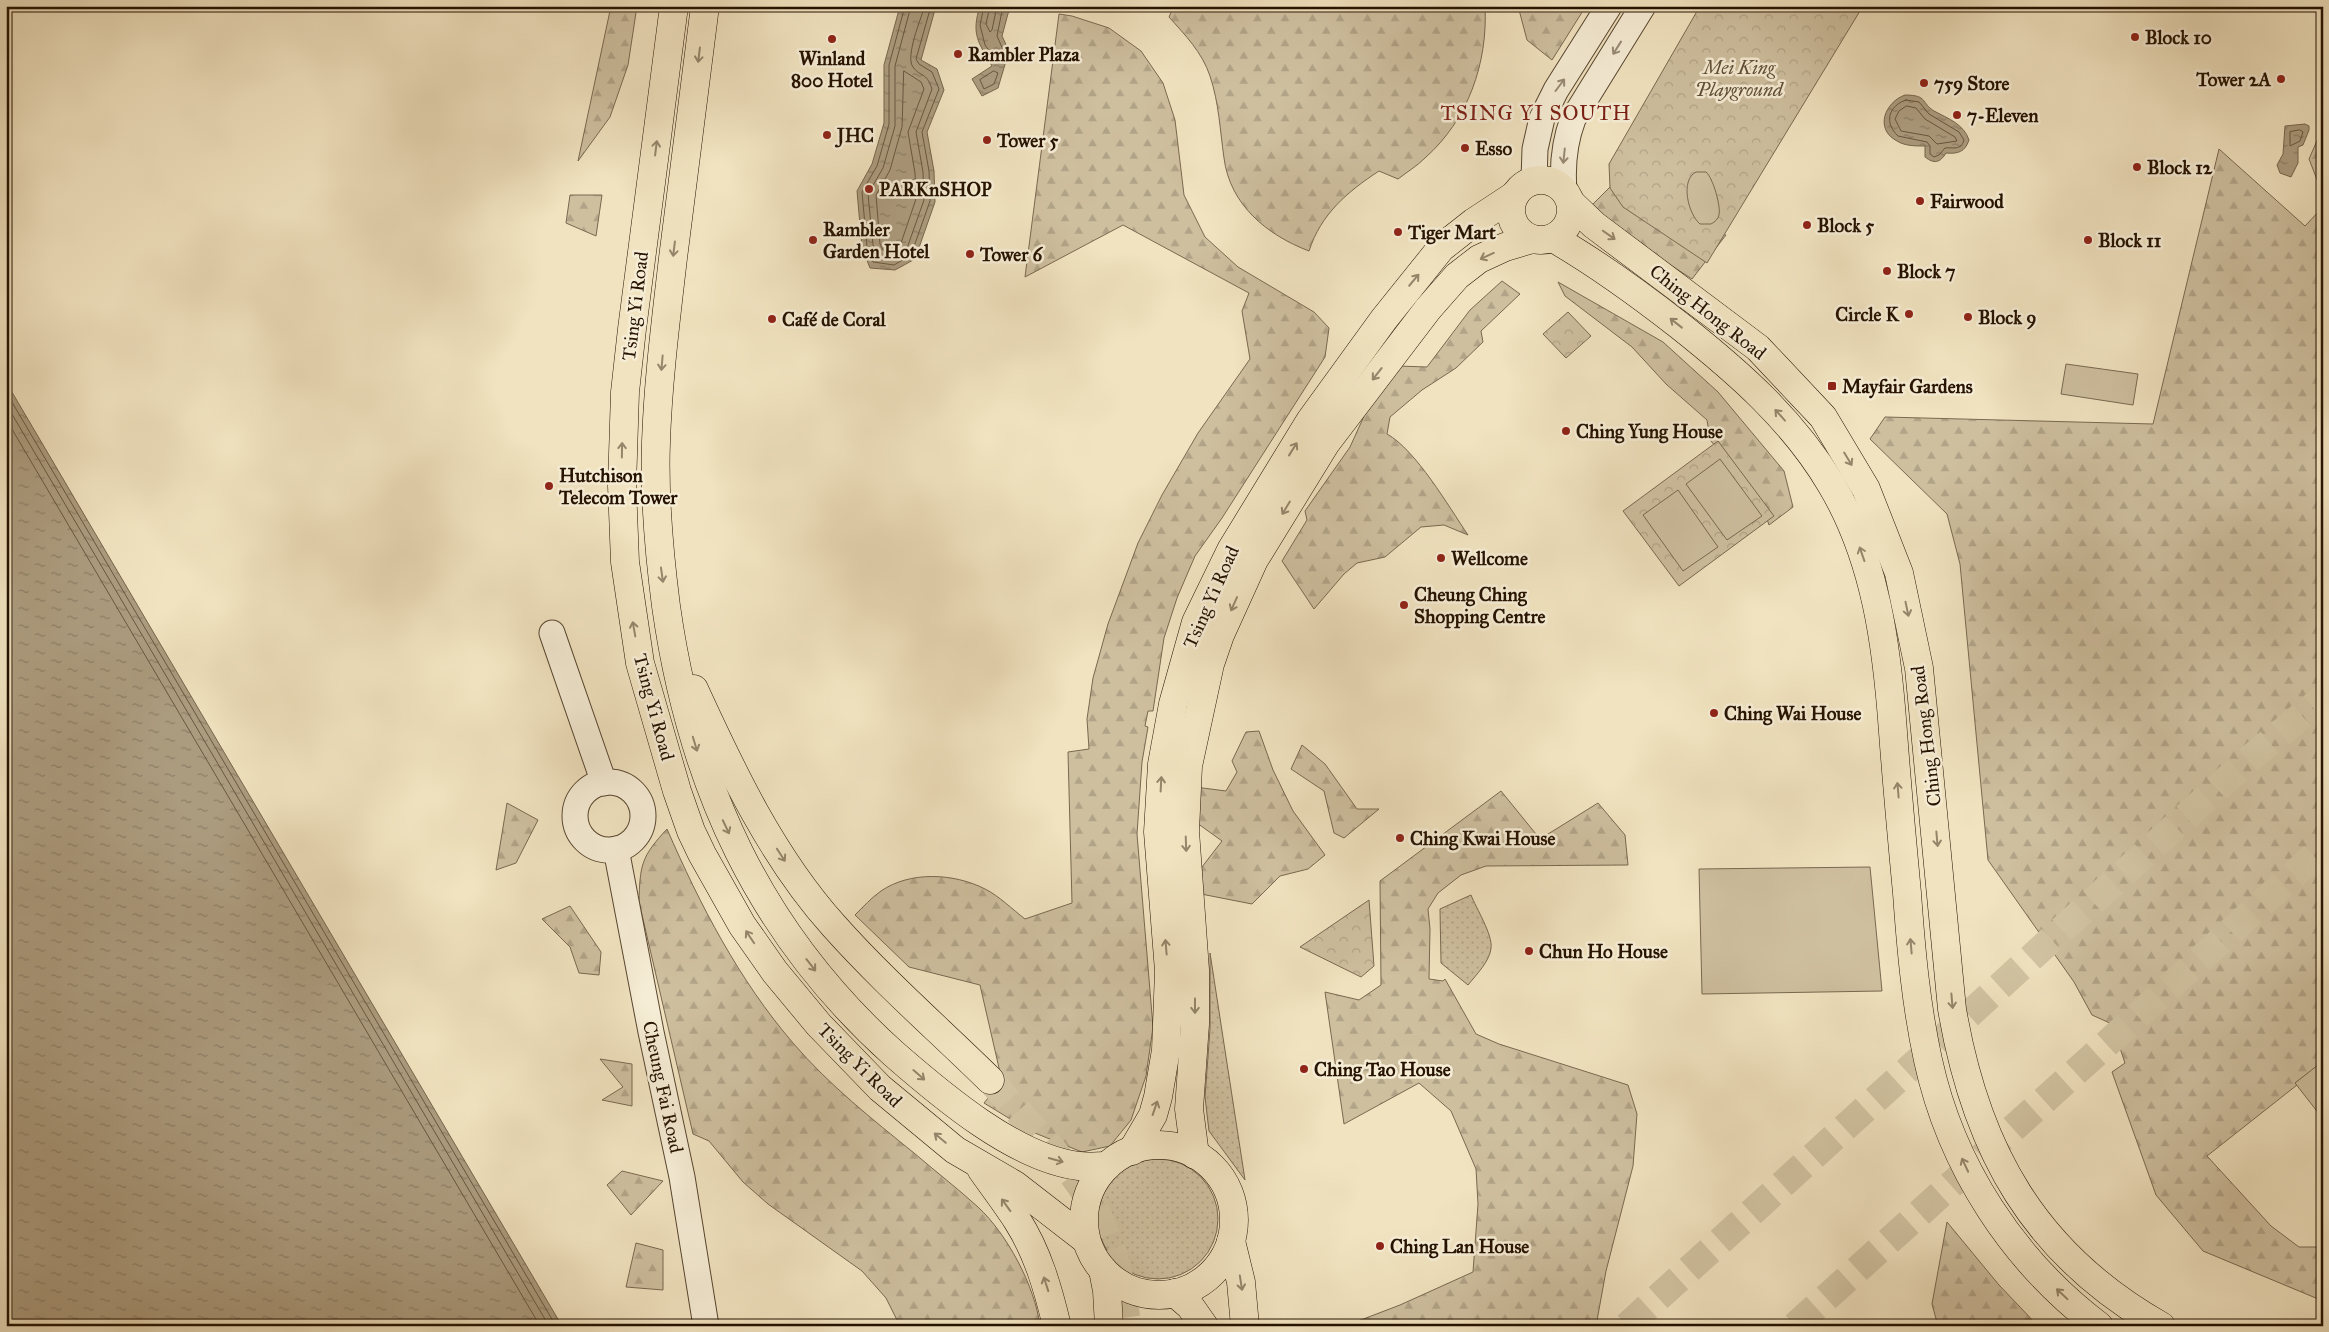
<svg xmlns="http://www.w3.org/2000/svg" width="2329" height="1332" font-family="'IM FELL Great Primer',serif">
  <defs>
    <pattern id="grass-dots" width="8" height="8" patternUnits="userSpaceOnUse" patternTransform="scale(1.25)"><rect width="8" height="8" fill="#cebf9f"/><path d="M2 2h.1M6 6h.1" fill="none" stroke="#b1a387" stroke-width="1.8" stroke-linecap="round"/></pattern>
    <pattern id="forest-firs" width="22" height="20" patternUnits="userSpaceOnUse" patternTransform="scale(1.25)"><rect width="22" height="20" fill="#cebf9f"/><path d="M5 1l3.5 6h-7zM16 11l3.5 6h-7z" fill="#b1a387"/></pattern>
    <pattern id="park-crowns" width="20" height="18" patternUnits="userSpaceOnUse" patternTransform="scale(1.25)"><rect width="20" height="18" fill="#cebf9f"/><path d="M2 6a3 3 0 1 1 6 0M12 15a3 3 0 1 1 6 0" fill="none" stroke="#b1a387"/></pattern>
    <pattern id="water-ripples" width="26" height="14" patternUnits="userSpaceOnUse" patternTransform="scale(1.25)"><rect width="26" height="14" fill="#ac9c7f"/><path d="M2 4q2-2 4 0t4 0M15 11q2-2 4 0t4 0" fill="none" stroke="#8c7e66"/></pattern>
  </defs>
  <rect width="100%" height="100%" fill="#f1e3c0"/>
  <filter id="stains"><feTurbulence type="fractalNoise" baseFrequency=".004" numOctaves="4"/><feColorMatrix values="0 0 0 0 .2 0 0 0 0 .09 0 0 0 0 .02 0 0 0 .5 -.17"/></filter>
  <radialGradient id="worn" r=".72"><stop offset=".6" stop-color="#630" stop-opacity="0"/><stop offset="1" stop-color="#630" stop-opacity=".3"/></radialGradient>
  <!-- grass -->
  <g fill="url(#grass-dots)" stroke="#7a6850">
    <path d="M1471,895C1476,908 1493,935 1491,948C1490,961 1476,975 1468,985L1441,963L1440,909Z"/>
    <path d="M1210,953L1245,1180L1209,1131L1205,1097L1210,1029Z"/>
    <circle cx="1158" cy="1219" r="60"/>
  </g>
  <!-- forest -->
  <g fill="url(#forest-firs)" stroke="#7a6850">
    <path d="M611,6H637L628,65L610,117L578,161Z"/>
    <path d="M1174,6H1485C1488,63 1468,120 1425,158C1417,166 1407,172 1398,179L1379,171C1347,192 1321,214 1309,251C1267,235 1230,205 1224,158C1220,130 1219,103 1210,76C1202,52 1185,35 1169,17Z"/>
    <path d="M1518,6H1586L1552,60L1527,40Z"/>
    <path d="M1059,14L1072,16L1109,28L1141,51L1163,83L1175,120L1184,195L1205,237L1238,267L1314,312L1329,328L1325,357L1222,518L1195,556L1177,598L1164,638L1153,711H1148L1145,726L1148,727L1142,762L1137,834L1153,1027L1146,1076L1131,1120L1110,1146L1082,1152L1030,1131L984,1103L1002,1081L980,985L909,967L855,915C863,907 871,898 881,891C910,871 954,873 985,889C999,896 1012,909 1025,919L1072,903L1068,752L1089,749L1087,719L1093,678L1108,624L1138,543L1162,495L1198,433L1250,359L1242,311L1249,293L1123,225L1025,277Z"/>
    <path d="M2323,127V195L2309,159Z"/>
    <path d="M2219,149L2305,226L2323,207V1062L2295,1083L2297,1085L2207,1156L2271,1226L2299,1247H2323V1301L2203,1251L2156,1195L2112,1072L2125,1063L2112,1024L2092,1015L2074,982L1988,860L1960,564L1947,514L1870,439L1885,417L2153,424Z"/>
    <path d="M1611,186L1667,228L1726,235L1692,279L1600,219L1592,205Z"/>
    <path d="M570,195H602L596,236L566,223Z"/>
    <path d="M1502,281L1520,294L1481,331L1483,342L1456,368L1422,390L1390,417L1387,434C1416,450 1449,507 1468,535L1444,525L1421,527L1385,557L1357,563L1344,574L1314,609L1282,561L1307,520L1305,511L1350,447L1365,414L1398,366L1427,367L1470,310Z"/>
    <path d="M1558,282L1663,342L1718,392L1784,471L1793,507L1769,525L1765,513L1732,465L1710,440L1707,420L1666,384L1632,347L1565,296Z"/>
    <path d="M1259,731L1273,770L1293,811L1325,855L1308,869L1280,876L1252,904L1201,894L1195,876L1222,841L1197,823L1195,787L1226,791L1237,772L1232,761L1246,732Z"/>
    <path d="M1302,745L1325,764L1357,809H1379L1344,838L1334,833L1324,791L1291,769Z"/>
    <path d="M1501,791L1540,839L1598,803L1625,835L1628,865L1486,866L1461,875L1438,893L1428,909L1430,929L1429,979L1443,981L1445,979L1476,1034L1499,1044L1628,1085L1637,1114L1633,1166L1606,1271L1596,1326H1345L1400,1305L1473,1272L1478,1204L1476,1169L1451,1111L1419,1083L1344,1124L1325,992L1359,1000L1381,985L1380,881Z"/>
    <path d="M507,803L538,820L516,863L496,870Z"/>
    <path d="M667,829C700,905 739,980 793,1043C829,1085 872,1119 914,1153C935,1171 957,1188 978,1207C1007,1234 1035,1286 1040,1326H900L886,1298L862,1271L768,1204L743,1182L709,1141L693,1134L639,902C640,865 641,857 667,829Z"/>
    <path d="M570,906L601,952L599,975L579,973L570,947L542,919Z"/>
    <path d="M600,1059L632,1064V1106L602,1100L623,1087Z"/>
    <path d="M622,1171L663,1181L631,1215L607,1185Z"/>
    <path d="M1947,1222L1999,1285L2038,1326H1938L1932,1304Z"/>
    <path d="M636,1243L663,1250V1290L626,1287Z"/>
  </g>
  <!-- park -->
  <g fill="url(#park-crowns)" stroke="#7a6850">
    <path d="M1700,6H1863L1707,263L1623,207L1610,188L1609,164Z"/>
    <path d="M1568,312L1591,336L1566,358L1543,334Z"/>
    <path d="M1718,441L1774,516L1679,586L1623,511Z"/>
    <path d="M1369,900L1374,966L1361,977L1300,947Z"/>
  </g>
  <!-- pitch -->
  <g fill="#cebf9f" stroke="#7a6850">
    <path d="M1696,172H1706C1713,178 1721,206 1719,215C1718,219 1715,222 1711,224H1700C1688,214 1680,180 1696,172Z"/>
    <path d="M2066,364L2138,374L2133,405L2061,394Z"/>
    <path d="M1720,459L1762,516L1727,540L1686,484Z"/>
    <path d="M1678,490L1718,547L1683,571L1643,515Z"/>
    <path d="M1870,867L1882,991L1702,994L1699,869Z"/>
    <path d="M2323,1061V1119L2295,1083Z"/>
  </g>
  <!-- water -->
  <g fill="url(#water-ripples)" stroke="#76654c">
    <path d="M900,6H936L921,60L937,69L944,90L927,132L934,171L935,202L915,259L895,270L870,268L862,248L857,191L872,164L884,123V65Z"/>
    <path d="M980,6H1007L1009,10L1002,36L1009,51L998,88L982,96L972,79L992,66C978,42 971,34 980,6Z"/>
    <path d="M1905,95C1928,95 1921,103 1934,111C1947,118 1964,124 1969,140C1965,152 1958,154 1946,153C1940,163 1934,164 1925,157V146C1915,146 1905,146 1897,141C1874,129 1885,102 1905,95Z"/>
    <path d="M2305,124L2309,126V130L2303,145L2298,147V163L2291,177L2280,173L2277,165L2283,154L2285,126Z"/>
    <path d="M6,382L562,1326H6Z"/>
  </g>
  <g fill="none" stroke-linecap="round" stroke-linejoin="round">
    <!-- shore -->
    <g stroke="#685740" stroke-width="1">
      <path d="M905,6L889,65V124L877,166L862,192L867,247L873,262L894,265L911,255L930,201L929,171L922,132L939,89L932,72L919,64L916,59L931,6"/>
      <path d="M911,6L895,66V126L883,168L868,194L873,245L878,257L892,259L906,251L924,200L923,172L916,132L932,89C926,71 921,78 913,67C905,57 921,18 925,6"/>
      <path d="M984,6L980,25L985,45L999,64L1004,52L997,36L1003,6"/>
      <path d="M990,6L986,24L990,32L992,30L997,6"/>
      <path d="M904,71L921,82L924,89L908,132L915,173L916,199L900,246L891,251L883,250L880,244L876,195L890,170L902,127Z"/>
      <path d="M994,71L998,73L994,84L984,89L980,80Z"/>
      <path d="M1906,100L1919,102L1929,114L1959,132L1964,140C1961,151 1953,147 1945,148L1939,155L1934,157L1930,154V146L1927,142L1898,136C1884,123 1888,106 1906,100Z"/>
      <path d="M1907,106L1916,108L1925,119L1955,137L1957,141L1937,144L1929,136L1901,131L1895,119L1899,111Z"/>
      <path d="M2300,130L2303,132L2300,141L2290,146V132Z"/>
      <path d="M6,392L556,1326"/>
      <path d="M6,404L549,1326"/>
      <path d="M6,419L540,1326"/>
    </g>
    <!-- major-tunnel -->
    <path stroke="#d2c4a3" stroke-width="28" stroke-dasharray="28 14" stroke-linecap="butt" d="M990,1080C1020,1115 1054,1148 1080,1185C1109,1226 1122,1277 1127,1326"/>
    <!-- highway-tunnel -->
    <g stroke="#d2c4a3" stroke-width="28" stroke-dasharray="28 14" stroke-linecap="butt">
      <path d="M1627,1326L2246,762L2323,698"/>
      <path d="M1795,1326L2323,848"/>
    </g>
    <!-- minor casing -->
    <g stroke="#584630" stroke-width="27">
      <g id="minor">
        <path d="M1534,180L1535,149L1542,118L1556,90L1609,6"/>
        <path d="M1564,190C1562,165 1564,143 1573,119L1643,6"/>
        <path d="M552,633L604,783"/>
        <circle cx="609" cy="816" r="34"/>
        <path d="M616,849L651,1032L682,1177L706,1326"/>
      </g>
    </g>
    <!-- major casing -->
    <g stroke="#251200" stroke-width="29">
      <g id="major">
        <path d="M674,6L632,329L625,392L622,486L625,562L640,663L677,791L691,831L702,854L742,925L775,972L819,1025L880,1088L955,1150L1015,1185L1086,1240"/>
        <path d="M705,6C694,90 683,174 673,258C666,319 658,381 656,442C654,497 659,552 666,606C691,784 759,933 894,1054C941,1095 1016,1159 1079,1166C1088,1167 1098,1166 1107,1166"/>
        <circle cx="1541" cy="210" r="30"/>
        <path d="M1572,204L1594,225L1758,348L1823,417L1866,489L1899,573L1919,668L1952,1009C1976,1150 2034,1254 2161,1326"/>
        <path d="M1553,238C1598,264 1639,294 1680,326C1738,372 1793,420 1831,484C1876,559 1887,647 1893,732C1897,786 1902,840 1907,893C1911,949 1916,1005 1928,1060C1951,1166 2013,1261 2099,1326"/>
        <path d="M694,689C732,772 772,857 834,926C883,981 938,1029 990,1080"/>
        <circle cx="1159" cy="1220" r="75"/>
        <path d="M1132,1151L1153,1115L1158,1097L1166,1050L1169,971L1158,832L1162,764L1173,704L1196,622L1231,550L1310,421L1384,319L1441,248L1474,222L1515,195"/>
        <path d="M1195,1155L1189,1109L1195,1024V970L1185,831L1188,766L1210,664L1220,635L1254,560L1326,443L1428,309L1457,276L1479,259L1505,247L1532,239"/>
        <path d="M981,1169C993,1186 1006,1203 1017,1220C1038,1253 1048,1289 1057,1326"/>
        <path d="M1231,1241L1241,1282L1245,1326"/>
        <path d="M1103,1270L1107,1291L1109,1326"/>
        <path d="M1175,1293L1190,1306L1204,1326"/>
      </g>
    </g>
    <!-- minor -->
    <use href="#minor" stroke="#f6edd6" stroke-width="25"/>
    <!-- major -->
    <use href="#major" stroke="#f1e3c0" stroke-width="28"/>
  </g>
  <!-- one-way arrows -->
  <defs><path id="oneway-shaft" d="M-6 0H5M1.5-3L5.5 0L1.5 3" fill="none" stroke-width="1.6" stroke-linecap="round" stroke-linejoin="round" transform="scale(1.25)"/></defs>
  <g stroke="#988a76">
    <use href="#oneway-shaft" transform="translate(1617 48) rotate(122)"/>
    <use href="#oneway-shaft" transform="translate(1560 85) rotate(-53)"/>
    <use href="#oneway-shaft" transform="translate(1564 156) rotate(96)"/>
  </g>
  <g stroke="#95856a">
    <use href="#oneway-shaft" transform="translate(699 55) rotate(97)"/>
    <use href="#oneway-shaft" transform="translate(656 148) rotate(-83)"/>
    <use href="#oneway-shaft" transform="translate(1609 235) rotate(35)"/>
    <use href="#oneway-shaft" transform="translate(674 249) rotate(97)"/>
    <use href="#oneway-shaft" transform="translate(1487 256) rotate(155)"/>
    <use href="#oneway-shaft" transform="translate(1414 280) rotate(-50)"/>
    <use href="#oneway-shaft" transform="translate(1676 323) rotate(-142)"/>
    <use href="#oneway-shaft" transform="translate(662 363) rotate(95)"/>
    <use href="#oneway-shaft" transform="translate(1377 374) rotate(128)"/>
    <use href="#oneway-shaft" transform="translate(1780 415) rotate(-132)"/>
    <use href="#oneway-shaft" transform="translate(1293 449) rotate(-58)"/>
    <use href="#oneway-shaft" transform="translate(622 450) rotate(-89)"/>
    <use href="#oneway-shaft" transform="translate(1848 459) rotate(59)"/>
    <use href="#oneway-shaft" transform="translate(1286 508) rotate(121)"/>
    <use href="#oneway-shaft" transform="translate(1862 554) rotate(-109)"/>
    <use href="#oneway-shaft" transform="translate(662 575) rotate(82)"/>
    <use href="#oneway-shaft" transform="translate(1234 604) rotate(114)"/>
    <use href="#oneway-shaft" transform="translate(1907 609) rotate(78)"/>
    <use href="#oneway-shaft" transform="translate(634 629) rotate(-100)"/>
    <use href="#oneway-shaft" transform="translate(695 744) rotate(73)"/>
    <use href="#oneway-shaft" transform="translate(1161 784) rotate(-87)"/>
    <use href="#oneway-shaft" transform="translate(1898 790) rotate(-95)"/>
    <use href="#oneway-shaft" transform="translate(726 827) rotate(65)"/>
    <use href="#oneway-shaft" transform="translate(1937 839) rotate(85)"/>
    <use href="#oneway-shaft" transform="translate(1186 844) rotate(88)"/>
    <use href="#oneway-shaft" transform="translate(781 855) rotate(57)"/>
    <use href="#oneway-shaft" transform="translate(750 937) rotate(-124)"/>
    <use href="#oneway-shaft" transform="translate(1911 946) rotate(-95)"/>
    <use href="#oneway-shaft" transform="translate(1166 947) rotate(-95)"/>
    <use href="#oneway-shaft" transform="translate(811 965) rotate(52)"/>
    <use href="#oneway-shaft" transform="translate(1952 1001) rotate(85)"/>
    <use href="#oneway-shaft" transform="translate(1195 1006) rotate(90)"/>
    <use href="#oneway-shaft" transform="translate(919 1075) rotate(41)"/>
    <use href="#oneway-shaft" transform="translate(1155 1108) rotate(-71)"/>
    <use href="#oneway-shaft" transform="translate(940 1138) rotate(-140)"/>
    <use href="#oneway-shaft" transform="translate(1056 1160) rotate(16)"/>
    <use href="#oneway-shaft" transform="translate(1965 1165) rotate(-115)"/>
    <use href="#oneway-shaft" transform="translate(1006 1205) rotate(-126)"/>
    <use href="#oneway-shaft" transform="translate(1241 1283) rotate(81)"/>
    <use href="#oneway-shaft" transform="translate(1046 1284) rotate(-108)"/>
    <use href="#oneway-shaft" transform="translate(2062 1294) rotate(-137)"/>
  </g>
  <!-- markers -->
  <g fill="#8f2418" stroke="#f6edd6" stroke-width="2">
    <circle cx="2135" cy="37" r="5"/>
    <circle cx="832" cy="39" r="5"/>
    <circle cx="958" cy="54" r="5"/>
    <circle cx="2281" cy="79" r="5"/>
    <circle cx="1924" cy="83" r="5"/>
    <circle cx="1957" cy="115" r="5"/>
    <circle cx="827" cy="135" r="5"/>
    <circle cx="987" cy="140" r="5"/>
    <circle cx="1465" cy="148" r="5"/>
    <circle cx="2137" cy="167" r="5"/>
    <circle cx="869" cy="189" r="5"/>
    <circle cx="1920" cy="201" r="5"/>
    <circle cx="1807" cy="225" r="5"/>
    <circle cx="1398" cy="232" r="5"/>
    <circle cx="813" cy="240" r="5"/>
    <circle cx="2088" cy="240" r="5"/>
    <circle cx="970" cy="254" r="5"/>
    <circle cx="1887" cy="271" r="5"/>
    <circle cx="1909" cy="314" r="5"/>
    <circle cx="1968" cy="317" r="5"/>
    <circle cx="772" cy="319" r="5"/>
    <rect x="1827" y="381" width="10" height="10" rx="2.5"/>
    <circle cx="1566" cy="431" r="5"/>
    <circle cx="549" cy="486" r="5"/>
    <circle cx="1441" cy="558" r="5"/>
    <circle cx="1404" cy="605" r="5"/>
    <circle cx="1714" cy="713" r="5"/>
    <circle cx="1400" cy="838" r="5"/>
    <circle cx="1529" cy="951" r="5"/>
    <circle cx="1304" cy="1069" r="5"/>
    <circle cx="1380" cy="1246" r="5"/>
  </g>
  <g text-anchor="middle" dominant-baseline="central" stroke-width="5" stroke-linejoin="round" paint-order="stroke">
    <!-- poi labels -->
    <g font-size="19" font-weight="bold" fill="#251200" stroke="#f6edd6" text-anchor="start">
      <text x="2145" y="37">Block 10</text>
      <text x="968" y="54">Rambler Plaza</text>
      <text x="832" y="58" text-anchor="middle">Winland<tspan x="832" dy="22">800 Hotel</tspan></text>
      <text x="2271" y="79" text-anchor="end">Tower 2A</text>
      <text x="1934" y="83">759 Store</text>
      <text x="1967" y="115">7-Eleven</text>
      <text x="837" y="135">JHC</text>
      <text x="997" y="140">Tower 5</text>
      <text x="1475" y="148">Esso</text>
      <text x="2147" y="167">Block 12</text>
      <text x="879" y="189">PARKnSHOP</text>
      <text x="1930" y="201">Fairwood</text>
      <text x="1817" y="225">Block 5</text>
      <text x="823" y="229">Rambler<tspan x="823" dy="22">Garden Hotel</tspan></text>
      <text x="1408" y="232">Tiger Mart</text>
      <text x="2098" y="240">Block 11</text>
      <text x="980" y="254">Tower 6</text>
      <text x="1897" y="271">Block 7</text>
      <text x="1899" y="314" text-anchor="end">Circle K</text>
      <text x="1978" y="317">Block 9</text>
      <text x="782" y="319">Café de Coral</text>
      <text x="1842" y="386">Mayfair Gardens</text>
      <text x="1576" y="431">Ching Yung House</text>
      <text x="559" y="475">Hutchison<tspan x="559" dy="22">Telecom Tower</tspan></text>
      <text x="1451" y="558">Wellcome</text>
      <text x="1414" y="594">Cheung Ching<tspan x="1414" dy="22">Shopping Centre</tspan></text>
      <text x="1724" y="713">Ching Wai House</text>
      <text x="1410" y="838">Ching Kwai House</text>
      <text x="1539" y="951">Chun Ho House</text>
      <text x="1314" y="1069">Ching Tao House</text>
      <text x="1390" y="1246">Ching Lan House</text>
    </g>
    <!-- park labels -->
    <g font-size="19" font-style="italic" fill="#604f38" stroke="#f6edd6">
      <text x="1739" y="67">Mei King<tspan x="1739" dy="22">Playground</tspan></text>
    </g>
    <!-- street labels -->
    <g font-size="19" fill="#251200" stroke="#f6edd6">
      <text transform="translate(635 306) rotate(-83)">Tsing Yi Road</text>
      <text transform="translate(1708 312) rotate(38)">Ching Hong Road</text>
      <text transform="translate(1211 597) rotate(-66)">Tsing Yi Road</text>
      <text transform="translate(654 707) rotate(75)">Tsing Yi Road</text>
      <text transform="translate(1926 736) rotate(-97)">Ching Hong Road</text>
      <text transform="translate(860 1065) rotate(45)">Tsing Yi Road</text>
      <text transform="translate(663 1087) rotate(78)">Cheung Fai Road</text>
    </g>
    <!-- quarter labels -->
    <g font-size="21" letter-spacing="1" fill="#7a1f14" stroke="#f6edd6">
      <text x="1536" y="113">TSING YI SOUTH</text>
    </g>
  </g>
  <!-- margin -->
  <rect width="2329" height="1332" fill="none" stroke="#f1e3c0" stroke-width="25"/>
  <rect x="8" y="8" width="2314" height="1317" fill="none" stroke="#251200" stroke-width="2.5"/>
  <rect x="12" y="12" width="2304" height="1307" fill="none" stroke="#251200"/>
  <rect width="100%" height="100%" filter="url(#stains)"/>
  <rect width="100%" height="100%" fill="url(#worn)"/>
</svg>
